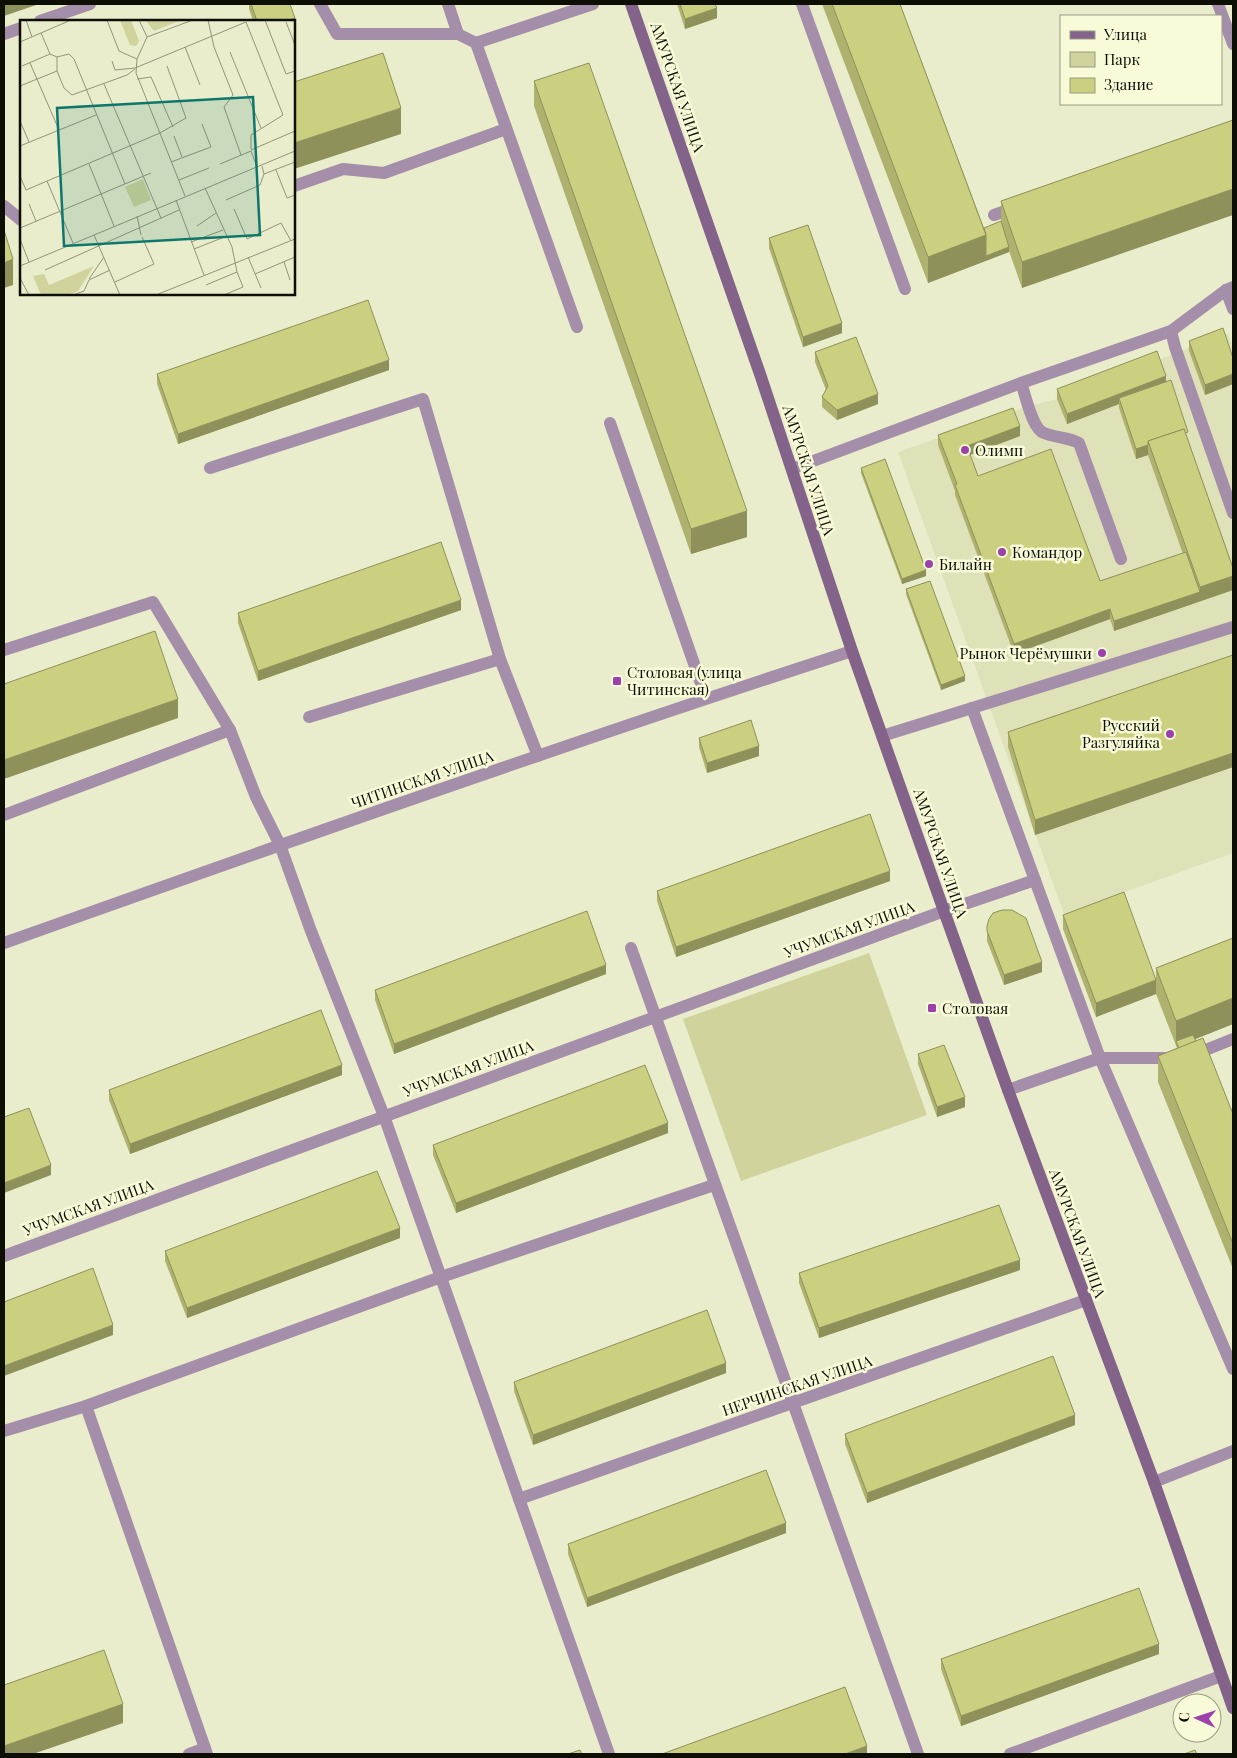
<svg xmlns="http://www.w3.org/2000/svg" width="1237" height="1758" font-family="'Playfair Display',serif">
  <rect width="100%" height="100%" fill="#eaedcb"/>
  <!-- built -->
  <path fill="#dfe2b8" d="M1228,333L1233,350V853L1064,914L898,452L1029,406L1057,399Z"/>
  <!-- green -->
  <path fill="#d0d39b" d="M869,953L927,1115L741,1181L683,1019Z"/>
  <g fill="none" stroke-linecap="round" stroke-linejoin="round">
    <!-- lane -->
    <g stroke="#a58ea9" stroke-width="12">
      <path d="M320,4L337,34H458"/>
      <path d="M448,4L458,34L476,43"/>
      <path d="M802,4L905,289"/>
      <path d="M1218,4L1233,44"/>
      <path d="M40,21L90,4"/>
      <path d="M4,34L21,28"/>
      <path d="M294,186L343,169L384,173L506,129"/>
      <path d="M4,206L21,220"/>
      <path d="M994,215L1017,207"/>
      <path d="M1226,290L1233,309"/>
      <path d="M577,327L476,43L593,4"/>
      <path d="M1171,331L1175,347L1233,513"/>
      <path d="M1021,383C1026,396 1032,429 1044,433C1056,438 1068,437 1079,443L1121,559"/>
      <path d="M610,423L706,698"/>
      <path d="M210,468L423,399L500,659L538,756"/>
      <path d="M792,469L1021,383L1171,331L1226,290L1233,287"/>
      <path d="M4,650L153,602L230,730L256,797L280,845L311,931L384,1116L609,1754"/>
      <path d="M972,708L1100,1058L1233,1369"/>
      <path d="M309,717L500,659"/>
      <path d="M882,736L1233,627"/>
      <path d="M4,815L230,730"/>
      <path d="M944,911L1035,880"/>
      <path d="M1198,1053L1233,1039"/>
      <path d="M1008,1090L1100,1058H1174"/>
      <path d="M189,1754L205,1748"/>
      <path d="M1010,1754L1221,1676"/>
    </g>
    <!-- street -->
    <g stroke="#a58ea9" stroke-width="12">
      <path d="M4,943C285,843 568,743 852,651"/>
      <path d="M631,948L918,1754"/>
      <path d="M4,1256L944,911"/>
      <path d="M86,1406L207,1754"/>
      <path d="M4,1431L86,1406L441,1277L714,1185"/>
      <path d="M1154,1482L1233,1451"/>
      <path d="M519,1499L1086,1300"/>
    </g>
    <!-- secondary -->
    <path stroke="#836389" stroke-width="12" d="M631,4L760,374L852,651L944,911L1008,1090L1154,1482L1233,1708"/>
  </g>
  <!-- wall -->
  <g fill="#afb26e">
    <path d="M249,4H290L295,28L294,21H253L249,9Z"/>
    <path d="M677,4H715L717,18L685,29Z"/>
    <path d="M822,4H900L984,228L1001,221V201L1233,120L1022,288L1009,251V252L928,283Z"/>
    <path d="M534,81L747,537L691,554L534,106Z"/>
    <path d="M769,238L842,333L803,347L769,248Z"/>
    <path d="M1189,341L1233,358V384L1205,395L1189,351Z"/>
    <path d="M815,352L878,404L837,420L822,407V397L826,390L815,362Z"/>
    <path d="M389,370L178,444L157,384V374Z"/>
    <path d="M1166,382L1188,440L1233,568V590L1114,631L1110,619L1014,654L955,495V491L938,445V435L1020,436L970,455L978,476L1100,581L1183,554L1148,455L1136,459L1119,408V404L1067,424L1057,399V389Z"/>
    <path d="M861,468L926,576L902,584L861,473Z"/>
    <path d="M906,589L965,681L941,690L906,594Z"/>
    <path d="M461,610L258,681L238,623V613Z"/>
    <path d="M1233,655V767L1035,835L1008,747V732Z"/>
    <path d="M699,738L759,756L707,773L699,747Z"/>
    <path d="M890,881L676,957L657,901V891Z"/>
    <path d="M1063,915L1156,994L1096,1017L1063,929Z"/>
    <path d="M987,926L1042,972L1004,985L987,941Z"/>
    <path d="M1233,938V1024L1195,1039L1233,1114V1269L1158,1082V1056L1177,1048L1156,994V968Z"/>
    <path d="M606,974L394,1054L375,1000V990Z"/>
    <path d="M918,1054L965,1107L937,1117L918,1064Z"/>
    <path d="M342,1075L130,1154L109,1100V1090Z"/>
    <path d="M668,1133L456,1213L433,1155V1145Z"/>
    <path d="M400,1238L187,1318L165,1261V1251Z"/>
    <path d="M1020,1270L819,1338L799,1283V1273Z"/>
    <path d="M726,1373L533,1445L514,1391V1382Z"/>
    <path d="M1075,1425L867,1503L845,1444V1434Z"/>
    <path d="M786,1533L587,1607L568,1554V1544Z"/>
    <path d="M1159,1654L961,1726L941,1669V1659Z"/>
  </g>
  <!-- shaded-wall -->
  <g fill="#8e915a">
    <path d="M4,4H39L4,16Z"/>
    <path d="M717,8V18L685,29V19Z"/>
    <path d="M295,18V28L294,29V21H286Z"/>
    <path d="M401,108V134L294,169V143Z"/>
    <path d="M1233,189V215L1022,288V262Z"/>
    <path d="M986,235L1009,247V252L928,283V257Z"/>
    <path d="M13,259V285L4,288V263Z"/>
    <path d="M842,323V333L803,347V337Z"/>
    <path d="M389,360V370L178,444V434Z"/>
    <path d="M1233,374V384L1205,395V385Z"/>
    <path d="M1166,376V386L1119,398V404L1067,424V414Z"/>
    <path d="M878,394V404L837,420V410Z"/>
    <path d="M1020,426V436L967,456V446Z"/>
    <path d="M1148,445V455L1136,459V449Z"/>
    <path d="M747,511V537L691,554V529Z"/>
    <path d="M926,570V576L902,584V579Z"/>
    <path d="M1233,576V590L1114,631V621L1200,592V587Z"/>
    <path d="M461,600V610L258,681V671Z"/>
    <path d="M1110,609V619L1014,654V644Z"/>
    <path d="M965,676V681L941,690V685Z"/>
    <path d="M178,699V718L4,779V760Z"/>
    <path d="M759,746V756L707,773V763Z"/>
    <path d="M1233,753V767L1035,835V820Z"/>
    <path d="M890,871V881L676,957V947Z"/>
    <path d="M1042,962V972L1004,985V975Z"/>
    <path d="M606,965V974L394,1054V1044Z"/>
    <path d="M1156,980V994L1096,1017V1003Z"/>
    <path d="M1233,998V1024L1178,1046L1176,1041V1021Z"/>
    <path d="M342,1065V1075L130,1154V1144Z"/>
    <path d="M965,1097V1107L937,1117V1107Z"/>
    <path d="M668,1123V1133L456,1213V1203Z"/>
    <path d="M51,1165V1175L4,1193V1183Z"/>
    <path d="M400,1228V1238L187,1318V1308Z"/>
    <path d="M1020,1260V1270L819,1338V1328Z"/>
    <path d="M113,1325V1335L4,1376V1366Z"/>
    <path d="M726,1363V1373L533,1445V1435Z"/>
    <path d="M1075,1415V1425L867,1503V1493Z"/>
    <path d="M786,1523V1533L587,1607V1598Z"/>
    <path d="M1159,1644V1654L961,1726V1716Z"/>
    <path d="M123,1704V1723L33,1754H4V1746Z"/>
    <path d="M867,1746V1754H845Z"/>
  </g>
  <!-- building -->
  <g fill="#cbcf80" stroke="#8e915a">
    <path d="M251,4H290L295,18L286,21H257Z"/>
    <path d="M680,4H715L717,8L685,19Z"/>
    <path d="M832,4H900L986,235L928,257Z"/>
    <path d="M383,53L401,108L294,143V82Z"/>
    <path d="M589,63L747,511L691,529L534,81Z"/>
    <path d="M1233,120V189L1022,262L1001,201Z"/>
    <path d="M1001,221L1009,247L986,256V235L984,228Z"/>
    <path d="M808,225L842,323L803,337L769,238Z"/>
    <path d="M4,230L13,259L4,263Z"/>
    <path d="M368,300L389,360L178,434L157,374Z"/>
    <path d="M1223,328L1233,358V374L1205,385L1189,341Z"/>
    <path d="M856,337L878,394L837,410L822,397L828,386L815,352Z"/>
    <path d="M1157,351L1166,376L1067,414L1057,389Z"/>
    <path d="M1171,380L1188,432L1185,433L1184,429L1148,441V445L1136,449L1119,398Z"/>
    <path d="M1013,408L1020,426L967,446L978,476L1051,449L1100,581L1186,552L1200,592L1114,621L1110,609L1014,644L955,485L957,484L938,435Z"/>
    <path d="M1184,429L1233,568V576L1200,587L1148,441Z"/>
    <path d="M885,459L926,570L902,579L861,468Z"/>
    <path d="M441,542L461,600L258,671L238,613Z"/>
    <path d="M930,581L965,676L941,685L906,589Z"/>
    <path d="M155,631L178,699L4,760V684Z"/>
    <path d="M1233,655V753L1035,820L1008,732Z"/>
    <path d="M751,720L759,746L707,763L699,738Z"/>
    <path d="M870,814L890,871L676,947L657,891Z"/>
    <path d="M1124,892L1156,980L1096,1003L1063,915Z"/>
    <path d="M1002,910H1012L1026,918L1042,962L1004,975L987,931V926L989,919L993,913Z"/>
    <path d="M587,911L606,965L394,1044L375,990Z"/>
    <path d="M1233,938V998L1176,1021L1156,968Z"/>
    <path d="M321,1010L342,1065L130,1144L109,1090Z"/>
    <path d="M1193,1035L1196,1041L1179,1048L1176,1041Z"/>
    <path d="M1203,1038L1233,1114V1244L1158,1056Z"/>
    <path d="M944,1045L965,1097L937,1107L918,1054Z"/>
    <path d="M645,1065L668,1123L456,1203L433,1145Z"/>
    <path d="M29,1108L51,1165L4,1183V1117Z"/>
    <path d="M377,1171L400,1228L187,1308L165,1251Z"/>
    <path d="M999,1205L1020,1260L819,1328L799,1273Z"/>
    <path d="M93,1268L113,1325L4,1366V1302Z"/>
    <path d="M707,1310L726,1363L533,1435L514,1382Z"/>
    <path d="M1053,1356L1075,1415L867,1493L845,1434Z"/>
    <path d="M766,1470L786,1523L587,1598L568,1544Z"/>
    <path d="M1139,1588L1159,1644L961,1716L941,1659Z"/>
    <path d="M104,1650L123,1704L4,1746V1685Z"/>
    <path d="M845,1687L867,1746L845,1754H662Z"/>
    <path d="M580,1750L582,1754H568Z"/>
    <path d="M1195,1750L1197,1754H1184Z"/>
  </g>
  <!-- markers -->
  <g fill="#9c41ac" stroke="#f8fad8" stroke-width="2">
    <circle cx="965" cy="450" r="5"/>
    <circle cx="1002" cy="552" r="5"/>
    <circle cx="929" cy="564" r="5"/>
    <circle cx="1102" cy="653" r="5"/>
    <rect x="612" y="676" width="10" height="10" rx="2.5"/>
    <circle cx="1170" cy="734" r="5"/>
    <rect x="927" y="1003" width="10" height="10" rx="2.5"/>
  </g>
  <g text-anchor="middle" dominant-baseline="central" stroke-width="5" stroke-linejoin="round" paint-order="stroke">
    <!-- street labels -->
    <g font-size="15" fill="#0d0e04" stroke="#f8fad8">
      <text transform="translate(678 87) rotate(71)">АМУРСКАЯ УЛИЦА</text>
      <text transform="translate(809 470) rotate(72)">АМУРСКАЯ УЛИЦА</text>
      <text transform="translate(422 779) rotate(-19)">ЧИТИНСКАЯ УЛИЦА</text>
      <text transform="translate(941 853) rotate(71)">АМУРСКАЯ УЛИЦА</text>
      <text transform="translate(849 929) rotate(-20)">УЧУМСКАЯ УЛИЦА</text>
      <text transform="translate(468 1068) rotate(-20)">УЧУМСКАЯ УЛИЦА</text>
      <text transform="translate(88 1207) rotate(-20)">УЧУМСКАЯ УЛИЦА</text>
      <text transform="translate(1078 1233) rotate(70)">АМУРСКАЯ УЛИЦА</text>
      <text transform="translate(797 1385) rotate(-19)">НЕРЧИНСКАЯ УЛИЦА</text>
    </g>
    <!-- poi labels -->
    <g font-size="15" fill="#0d0e04" stroke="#f8fad8" text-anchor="start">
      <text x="975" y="450">Олимп</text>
      <text x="1012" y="552">Командор</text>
      <text x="939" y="564">Билайн</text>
      <text x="1092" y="653" text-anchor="end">Рынок Черёмушки</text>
      <text x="627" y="672">Столовая (улица<tspan x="627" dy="17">Читинская)</tspan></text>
      <text x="1160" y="725" text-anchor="end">Русский<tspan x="1160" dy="17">Разгуляйка</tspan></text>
      <text x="942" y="1008">Столовая</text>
    </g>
  </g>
  <!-- overview -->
  <g transform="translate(20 20)">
    <rect width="275" height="275" fill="#eaedcb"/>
    <path d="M100,0H111L119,21L116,26L110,25ZM125,0H162L134,11ZM123,159L131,180L114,187L105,167ZM74,246L58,271L48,275H21L13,256L24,254L29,265Z" fill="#d0d39b"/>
    <path fill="none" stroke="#92947b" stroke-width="1" d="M6,0L12,17M87,0L99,31L117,39M119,0L127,17L117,39L116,53L165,176M188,0L194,27L213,75L204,87L221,135M245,0L266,54L275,51M266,2L275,25M127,17L173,0M0,22L51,0M165,27L180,65M210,32L241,108M37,37L49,34L54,39L105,164M92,41L95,50L115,48L226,2L263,95L231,115V129M10,43L39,110M2,46L30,34M37,51L44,68L52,75L107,55L115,49M117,59L131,57L153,107M84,64L141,198M0,66L37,51V37L30,34L21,13M0,101L9,122M154,116L162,137M0,126L76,95M231,130L275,111M151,142L191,127L182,104M69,144L94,206M200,144L231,131L237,147M256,150L267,178L275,175M244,154L275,142M0,156L6,170L140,113L166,98L147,46M159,160L189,148M27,161L53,223M185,168L212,227L217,252L186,265M156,180L184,255M206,180L240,165L244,154L242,146M9,184L16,201M214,189L227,219L261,203L271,221M117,196L121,215M177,206L196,193M0,208L131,153M74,215L100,275M0,219L9,242M171,222L203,210M174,229L207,216M228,237L241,268M264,242L270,260M0,246L275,131M25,250L159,190M235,254L275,237M0,258L9,275M69,259L84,237M95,262L134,244L122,217M53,275L64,271L69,260L90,250M136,275L275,219M204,275L223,267L217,252"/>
    <path fill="#0f766e" fill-opacity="0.15" stroke="#0f766e" stroke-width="2.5" d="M233,77L240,215L44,226L37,88Z"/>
    <rect width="275" height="275" fill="none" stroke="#0d0e04" stroke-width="2.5"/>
  </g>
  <!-- border -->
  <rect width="1237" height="1758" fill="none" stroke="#0d0e04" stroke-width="10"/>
  <!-- legend -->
  <rect x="1060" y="15" width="162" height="90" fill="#f8fad8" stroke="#9a9c83"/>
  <rect x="1070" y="31" width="25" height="8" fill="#836389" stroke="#9a9c83"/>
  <text x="1104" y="40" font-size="15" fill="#0d0e04">Улица</text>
  <rect x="1070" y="52" width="25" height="15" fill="#d0d39b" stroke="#9a9c83"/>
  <text x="1104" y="65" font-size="15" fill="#0d0e04">Парк</text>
  <rect x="1070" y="78" width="25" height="15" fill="#cbcf80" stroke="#9a9c83"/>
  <text x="1104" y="90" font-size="15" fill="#0d0e04">Здание</text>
  <!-- north arrow -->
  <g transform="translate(1197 1718) rotate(273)"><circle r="24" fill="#f8fad8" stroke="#9a9c83"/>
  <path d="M0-4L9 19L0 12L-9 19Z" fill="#9c41ac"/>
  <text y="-8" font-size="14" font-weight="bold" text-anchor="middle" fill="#0d0e04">С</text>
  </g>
</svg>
